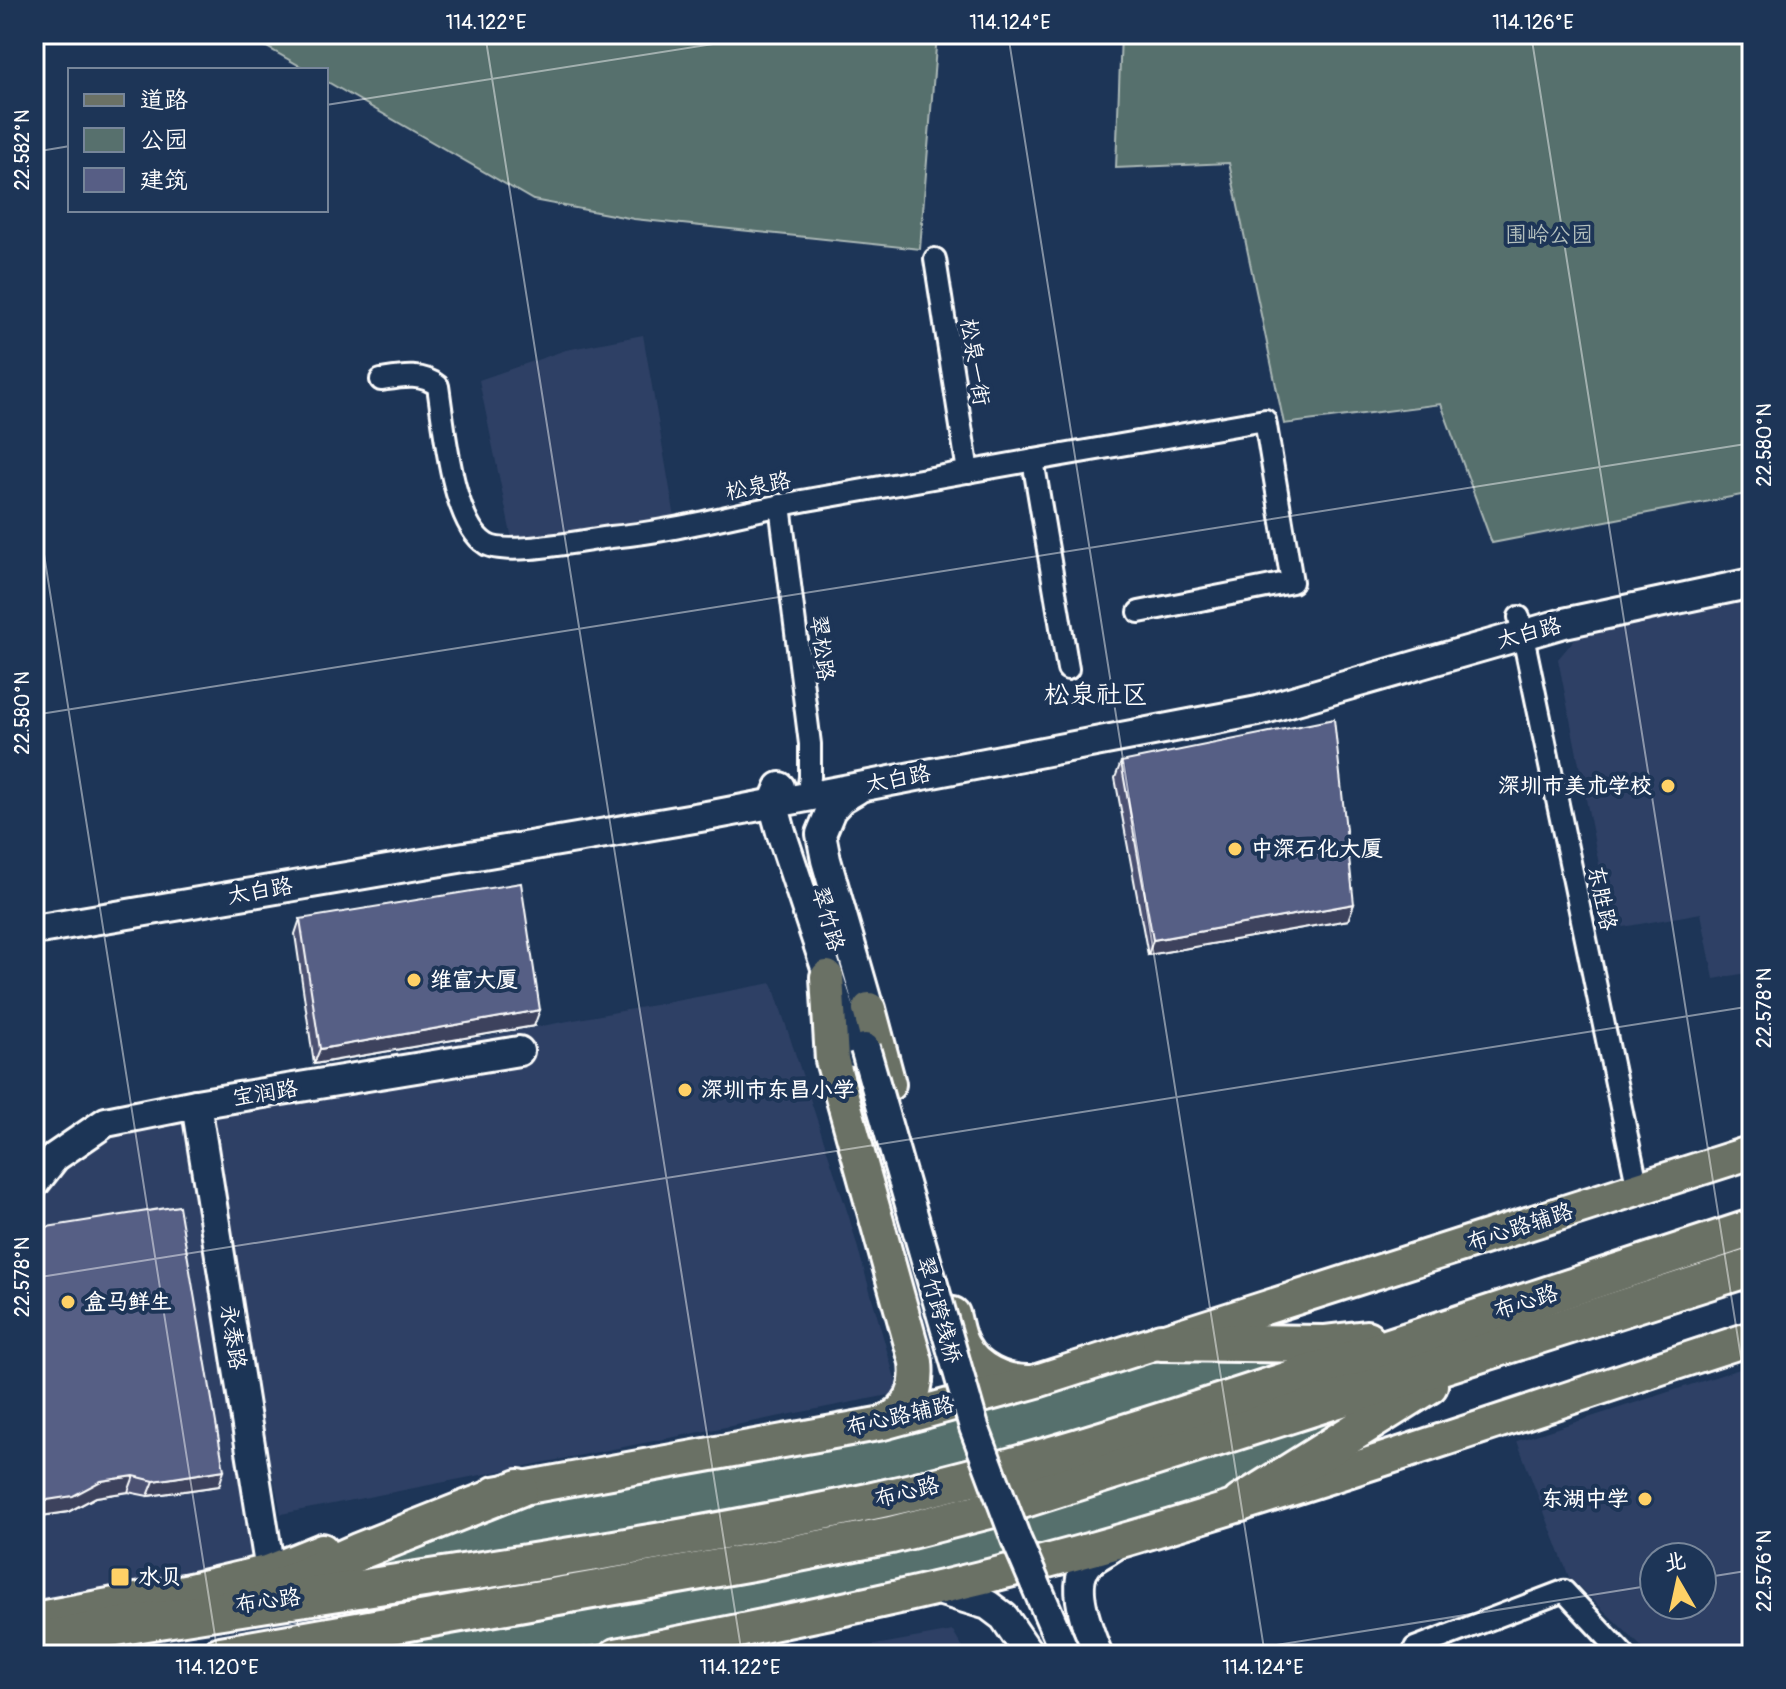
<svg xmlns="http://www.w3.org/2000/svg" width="1786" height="1689" font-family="Pangolin,'LXGW WenKai TC',sans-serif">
  <rect width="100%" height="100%" fill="#1d3557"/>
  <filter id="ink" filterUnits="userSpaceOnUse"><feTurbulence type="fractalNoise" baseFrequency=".0125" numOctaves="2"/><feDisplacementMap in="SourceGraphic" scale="16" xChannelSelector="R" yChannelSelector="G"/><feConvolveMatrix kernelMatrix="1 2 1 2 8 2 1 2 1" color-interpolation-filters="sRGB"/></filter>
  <g filter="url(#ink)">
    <!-- built -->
    <g fill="#2e4165" fill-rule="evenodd">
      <path d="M643,335L675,518L512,539L479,380L566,350Z"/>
      <path d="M1752,600V972L1714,979L1701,913L1612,929L1558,659L1580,633Z"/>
      <path d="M772,983L849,1217L899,1393L281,1514L204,1146L270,1571L34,1618V1184L55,1157L193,1091Z"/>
      <path d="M1752,1365V1655H1650L1569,1577L1517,1441ZM1702,1557V1605H1654V1557Z"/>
      <path d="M953,1631L967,1655H820Z"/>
    </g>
    <!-- green -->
    <g fill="#57706d" stroke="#abb8b6" stroke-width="2">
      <path d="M244,34H937L920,249L634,219L533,200L326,81V70H307Z"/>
      <path d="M1121,34H1752V493L1492,543L1441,404L1284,424L1229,163L1116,168Z"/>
      <path d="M1307,1357L952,1467L785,1502L300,1584L522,1497L1147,1360Z"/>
      <path d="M1390,1399L1233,1501L1120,1534L674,1631L554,1653L367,1655L313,1652L650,1594Z"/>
    </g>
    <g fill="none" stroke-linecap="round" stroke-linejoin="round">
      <!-- street casing -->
      <g stroke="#fff" stroke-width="26">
        <g id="street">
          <path d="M935,259L968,472"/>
          <path d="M381,380C400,377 422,372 438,386C444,425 452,523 486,544C505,557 585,540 611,537C679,531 746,511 813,499C964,472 1114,446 1265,420L1292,582L1139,612"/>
          <path d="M1033,460L1068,669"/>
          <path d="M780,505L810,744V777L807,797"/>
          <path d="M1519,617L1638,1189"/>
          <path d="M1415,1648L1564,1591L1624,1655"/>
        </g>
      </g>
      <!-- secondary casing -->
      <g stroke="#fff" stroke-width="34">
        <g id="secondary">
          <path d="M780,787L773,803L781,832L854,1052"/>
          <path d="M856,790L841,799L831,810L821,834L826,860L869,1009L867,1030"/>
          <path d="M34,930L712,815L1258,711L1564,623L1752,583"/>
          <path d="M196,1104L270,1571"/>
          <path d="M34,1184L55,1157L106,1122L196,1104L519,1051"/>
          <path d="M935,1589L988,1605L1004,1617L1030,1655"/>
          <path d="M1098,1655C1089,1633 1069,1584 1088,1564C1094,1557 1106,1552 1114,1546"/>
        </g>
      </g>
      <!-- primary casing -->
      <g stroke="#fff" stroke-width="38">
        <g id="primary">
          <path d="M827,977L832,1060L916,1362C919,1389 911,1408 887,1421"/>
          <path d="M869,1009L889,1084"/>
          <path d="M953,1314C956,1324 957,1336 963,1346C975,1369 1004,1383 1030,1382"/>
          <path d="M495,1493L883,1423L1037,1381L1752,1152"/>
          <path d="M34,1619L190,1590L270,1571L322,1550"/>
          <path d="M616,1655C786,1622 957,1588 1124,1540C1335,1478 1543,1406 1752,1338"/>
        </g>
      </g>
      <!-- highway casing -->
      <g stroke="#fff" stroke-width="42">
        <g id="highway">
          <path d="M1161,1342L1324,1344L1366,1339"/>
          <path d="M1241,1503L1429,1385"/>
          <path d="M277,1588L360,1551L519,1488"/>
          <path d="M34,1641C311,1592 592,1560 868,1502C1013,1471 1155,1424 1295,1378C1448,1328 1600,1278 1752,1228"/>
          <path d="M221,1655L752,1562L891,1535L993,1509L1752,1267"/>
        </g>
      </g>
      <!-- street -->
      <use href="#street" stroke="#1d3557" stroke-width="20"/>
      <!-- secondary -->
      <use href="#secondary" stroke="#1d3557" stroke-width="28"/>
      <!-- primary -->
      <use href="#primary" stroke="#6b7165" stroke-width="32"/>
      <!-- highway -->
      <use href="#highway" stroke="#6b7165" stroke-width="36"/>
      <!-- secondary-bridge casing -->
      <g stroke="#fff" stroke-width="34" stroke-linecap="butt">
        <path id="secondary-bridge" d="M865,1048L974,1427L1016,1539L1066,1655"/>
      </g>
      <!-- secondary-bridge -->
      <use href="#secondary-bridge" stroke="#1d3557" stroke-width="28"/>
    </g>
    <!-- wall -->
    <g fill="#4b5172" stroke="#fff" stroke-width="2">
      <path d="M1121,762L1354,904L1348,920L1148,955L1115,778Z"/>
      <path d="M300,919L534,1026L314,1064L295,934Z"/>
      <path d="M34,1229L219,1486L148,1496L128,1492L96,1497L68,1512L34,1517Z"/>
    </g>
    <!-- shaded-wall -->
    <g fill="#3d425d" stroke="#fff" stroke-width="2">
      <path d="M1354,904L1348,920L1148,955L1153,940Z"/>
      <path d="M540,1010L534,1026L314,1064L320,1049Z"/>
      <path d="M224,1470L219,1486L148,1496L154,1481Z"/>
      <path d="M134,1476L128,1492L96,1497L68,1512L34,1517V1502L101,1481Z"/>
    </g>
    <!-- building -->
    <g fill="#575e85" stroke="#fff" stroke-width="2">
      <path d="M1334,719L1354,904L1153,940L1121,762Z"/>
      <path d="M521,883L540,1010L320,1049L300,919Z"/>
      <path d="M179,1206L224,1470L154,1481L134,1476L101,1481L73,1496L34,1502V1229Z"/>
    </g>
  </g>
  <!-- ticks -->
  <path fill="none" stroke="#fff" stroke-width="2" stroke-opacity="0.45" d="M485,34L742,1655M1008,34L1265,1655M1531,34L1752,1427M326,105L776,34M34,152L70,146M34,491L218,1655M34,715L1752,443M34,1278L1752,1006M1702,1578L1752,1570M1214,1655L1654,1585"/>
  <!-- markers -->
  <g fill="#ffd166" stroke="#1d3557" stroke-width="3">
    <circle cx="1668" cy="786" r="8"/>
    <circle cx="1235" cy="849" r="8"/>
    <circle cx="414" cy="980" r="8"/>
    <circle cx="685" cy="1090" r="8"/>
    <circle cx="68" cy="1302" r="8"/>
    <circle cx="1645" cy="1499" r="8"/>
    <rect x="110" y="1567" width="20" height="20" rx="4"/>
  </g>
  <g text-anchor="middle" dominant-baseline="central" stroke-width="8" stroke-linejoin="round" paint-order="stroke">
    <!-- park labels -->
    <g font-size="22" fill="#b3bfbd" stroke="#1d3557">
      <text x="1549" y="235">围岭公园</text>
    </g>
    <!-- street labels -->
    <g font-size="22" fill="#fff" stroke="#1d3557">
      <text transform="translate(975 362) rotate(81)">松泉一街</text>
      <text transform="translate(758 486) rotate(-11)">松泉路</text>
      <text transform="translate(1529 633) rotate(-15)">太白路</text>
      <text transform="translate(822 648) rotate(83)">翠松路</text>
      <text transform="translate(898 779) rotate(-11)">太白路</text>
      <text transform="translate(260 891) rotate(-10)">太白路</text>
      <text transform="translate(1602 898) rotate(78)">东胜路</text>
      <text transform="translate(828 919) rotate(74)">翠竹路</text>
      <text transform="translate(265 1093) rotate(-9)">宝润路</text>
      <text transform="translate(1520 1227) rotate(-18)">布心路辅路</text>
      <text transform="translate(1526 1302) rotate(-18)">布心路</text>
      <text transform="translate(939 1310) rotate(74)">翠竹跨线桥</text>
      <text transform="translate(233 1337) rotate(81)">永泰路</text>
      <text transform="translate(900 1416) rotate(-13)">布心路辅路</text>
      <text transform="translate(907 1492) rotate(-14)">布心路</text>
      <text transform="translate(268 1601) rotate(-8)">布心路</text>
    </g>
    <!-- poi labels -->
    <g font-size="22" font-weight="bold" fill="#fff" stroke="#1d3557" text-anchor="start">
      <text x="1652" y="786" text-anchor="end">深圳市美术学校</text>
      <text x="1251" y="849">中深石化大厦</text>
      <text x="430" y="980">维富大厦</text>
      <text x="701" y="1090">深圳市东昌小学</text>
      <text x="84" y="1302">盒马鲜生</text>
      <text x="1629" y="1499" text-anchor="end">东湖中学</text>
      <text x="138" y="1577">水贝</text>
    </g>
    <!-- quarter labels -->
    <g font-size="26" fill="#fff" stroke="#1d3557">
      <text x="1096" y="695">松泉社区</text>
    </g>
  </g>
  <!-- margin -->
  <rect width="1786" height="1689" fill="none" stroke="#1d3557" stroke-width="88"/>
  <!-- legend -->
  <rect x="68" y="68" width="260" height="144" fill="#1d3557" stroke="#77869a" stroke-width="2"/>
  <rect x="84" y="94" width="40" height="12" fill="#6b7165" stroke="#77869a" stroke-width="2"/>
  <text x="140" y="108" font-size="24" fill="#ffffff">道路</text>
  <rect x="84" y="128" width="40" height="24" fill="#57706d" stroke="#77869a" stroke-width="2"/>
  <text x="140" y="148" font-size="24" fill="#ffffff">公园</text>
  <rect x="84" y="168" width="40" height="24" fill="#575e85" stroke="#77869a" stroke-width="2"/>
  <text x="140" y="188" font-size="24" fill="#ffffff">建筑</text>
  <!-- north arrow -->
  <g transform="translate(1678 1581) rotate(351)"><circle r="38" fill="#1d3557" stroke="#77869a" stroke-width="2"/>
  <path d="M0-6L14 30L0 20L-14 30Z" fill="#ffd166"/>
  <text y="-12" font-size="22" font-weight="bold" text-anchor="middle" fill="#ffffff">北</text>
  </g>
  <rect x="44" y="44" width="1698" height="1601" fill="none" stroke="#fff" stroke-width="3"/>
  <g font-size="20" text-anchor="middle" fill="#fff">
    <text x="486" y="29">114.122°E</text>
    <text x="1010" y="29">114.124°E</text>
    <text x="1533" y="29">114.126°E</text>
    <text transform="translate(22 150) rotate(-90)" y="7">22.582°N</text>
    <text transform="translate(1764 445) rotate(-90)" y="7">22.580°N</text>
    <text transform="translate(22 713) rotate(-90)" y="7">22.580°N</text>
    <text transform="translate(1764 1008) rotate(-90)" y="7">22.578°N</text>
    <text transform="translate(22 1277) rotate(-90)" y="7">22.578°N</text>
    <text transform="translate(1764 1571) rotate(-90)" y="7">22.576°N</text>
    <text x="217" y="1674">114.120°E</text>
    <text x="740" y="1674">114.122°E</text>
    <text x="1263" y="1674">114.124°E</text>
  </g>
</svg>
